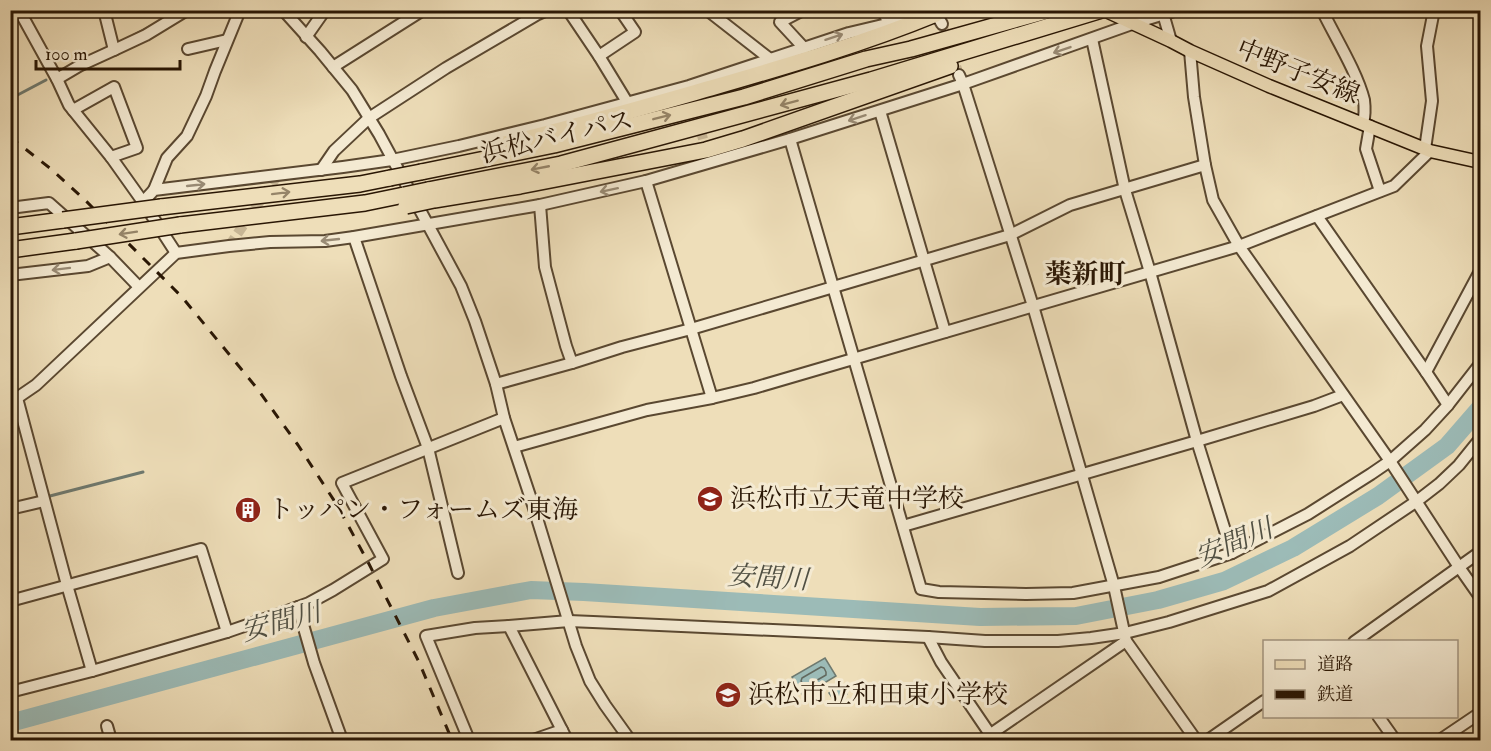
<svg xmlns="http://www.w3.org/2000/svg" width="1491" height="751" font-family="'IM FELL Double Pica','Noto Serif JP',serif">
  <rect width="100%" height="100%" fill="#eedeb9"/>
  <filter id="stains"><feTurbulence type="fractalNoise" baseFrequency=".00333" numOctaves="4"/><feColorMatrix values="0 0 0 0 .2 0 0 0 0 .09 0 0 0 0 .02 0 0 0 .5 -.17"/></filter>
  <radialGradient id="worn" r=".72"><stop offset=".6" stop-color="#630" stop-opacity="0"/><stop offset="1" stop-color="#630" stop-opacity=".3"/></radialGradient>
  <!-- water -->
  <g fill="#9cbbb7" stroke="#6e796f" stroke-width="1.5">
    <path d="M825,658L836,676L803,696L792,677Z"/>
    <path d="M842,685L847,694L835,702L829,693Z"/>
  </g>
  <g fill="none" stroke-linecap="round" stroke-linejoin="round">
    <!-- shore -->
    <path stroke="#62685e" stroke-width="1.5" d="M821,667L824,668L826,672V675L807,686H804L801,681L802,678Z"/>
    <!-- stream -->
    <g stroke="#6e796f" stroke-width="3">
      <path d="M134,35L155,24"/>
      <path d="M10,99L46,80"/>
      <path d="M46,497L143,472"/>
    </g>
    <!-- river -->
    <path stroke="#9cbbb7" stroke-width="18" d="M10,723L434,608L531,590L584,592L980,617L1076,616L1158,600L1224,581L1293,548L1378,496L1447,446L1480,408"/>
    <!-- minor-tunnel -->
    <g stroke="#c7b695" stroke-width="10" stroke-dasharray="10 5" stroke-linecap="butt">
      <path d="M942,24L959,75"/>
      <path d="M690,90L703,139"/>
      <path d="M229,246L278,175"/>
    </g>
    <!-- minor casing -->
    <g stroke="#5a4831" stroke-width="14">
      <g id="minor">
        <path d="M19,10L57,79L69,105L111,157L143,202L176,253"/>
        <path d="M283,10L320,51L352,90L379,134L461,286L475,321L496,384L504,418L533,505L576,646L590,681L605,705L630,740"/>
        <path d="M568,10L599,56L627,102"/>
        <path d="M713,10L711,13L770,59"/>
        <path d="M803,10L780,22L804,48"/>
        <path d="M882,10L889,23"/>
        <path d="M934,10L942,24"/>
        <path d="M1162,10L1171,41"/>
        <path d="M1322,10C1335,37 1357,72 1364,100C1365,108 1365,115 1363,123"/>
        <path d="M930,15L949,10"/>
        <path d="M306,37L325,10"/>
        <path d="M1092,39L1125,190L1150,272L1197,441L1232,553"/>
        <path d="M188,49L227,40"/>
        <path d="M114,50L146,35L187,10"/>
        <path d="M1190,51L1194,97L1205,165L1213,200L1239,246L1390,461L1459,567L1480,597"/>
        <path d="M599,56L635,32L620,10"/>
        <path d="M333,67L423,10"/>
        <path d="M959,75L963,84L1033,306L1114,586L1126,641L1196,740"/>
        <path d="M57,79L79,66L114,50L104,10"/>
        <path d="M73,110L114,87L137,148L111,157"/>
        <path d="M880,111L945,332"/>
        <path d="M1370,126L1366,149L1380,191"/>
        <path d="M790,139L921,589L939,592L1026,594L1073,593L1159,577L1232,553L1308,514L1371,474L1390,461L1425,430L1448,405L1480,364"/>
        <path d="M1425,149L1432,101L1427,46L1434,10"/>
        <path d="M321,170L334,151L369,118L446,68L538,14L547,10"/>
        <path d="M646,181L712,398"/>
        <path d="M154,190L167,158L187,136L206,96L215,71L240,10"/>
        <path d="M143,202L154,190L343,167L392,160L459,146L545,125L689,86L849,33L908,19"/>
        <path d="M540,205L545,267L566,346L572,363"/>
        <path d="M10,208L49,203L110,257L139,287"/>
        <path d="M1317,216L1426,372L1448,405"/>
        <path d="M354,237L401,376L428,448L458,573"/>
        <path d="M10,275L88,266L110,257"/>
        <path d="M1426,372L1480,271"/>
        <path d="M496,384L572,363L622,347L691,329L1010,235L1070,205L1205,165"/>
        <path d="M17,398L67,585L92,671"/>
        <path d="M10,400L17,398L36,385L176,253L229,246L270,242L325,241L354,237L540,205L646,181L790,139L963,84L1132,24L1177,10"/>
        <path d="M514,447L647,410L712,398L754,388L1239,246L1394,186L1430,151"/>
        <path d="M10,509L44,501"/>
        <path d="M903,526L1197,441L1314,406L1343,395"/>
        <path d="M10,601L201,549L227,632"/>
        <path d="M298,607L314,663L342,740"/>
        <path d="M928,637L941,662L994,740"/>
        <path d="M1354,642L1480,552"/>
        <path d="M10,692L92,671L227,632L276,615L309,603L333,590L383,559L342,483L504,418"/>
        <path d="M1378,716L1395,740"/>
        <path d="M107,726L111,740"/>
        <path d="M469,740L426,636L475,628L509,626"/>
        <path d="M533,740L562,730"/>
        <path d="M567,740L509,626L569,621L593,622L928,637L985,641H1058L1091,638L1125,633L1169,622L1268,591L1350,546L1417,501L1439,484L1459,465L1480,439"/>
        <path d="M982,740L1126,641"/>
        <path d="M1208,740L1264,701"/>
        <path d="M1440,740L1480,713"/>
      </g>
    </g>
    <!-- major casing -->
    <g stroke="#291604" stroke-width="15">
      <path id="major" d="M1104,10L1171,41L1190,51L1269,86L1430,151L1480,162"/>
    </g>
    <!-- highway casing -->
    <g stroke="#291604" stroke-width="18">
      <g id="highway">
        <path d="M501,145C572,128 641,108 711,88C787,66 863,44 936,14"/>
        <path d="M421,172L554,145L744,97L866,59L911,49L1050,10"/>
        <path d="M428,190L561,164L871,80L1102,10"/>
        <path d="M434,200L520,186L706,150L743,139L950,66"/>
        <path d="M161,207L360,184L390,178"/>
        <path d="M180,225L365,203L404,195"/>
        <path d="M10,227L63,220"/>
        <path d="M10,250L76,241"/>
      </g>
    </g>
    <!-- minor -->
    <use href="#minor" stroke="#f4ead2" stroke-width="10"/>
    <!-- major -->
    <use href="#major" stroke="#eedeb9" stroke-width="12"/>
    <!-- highway -->
    <use href="#highway" stroke="#eedeb9" stroke-width="15"/>
    <!-- rail -->
    <path stroke="#291604" stroke-width="3" stroke-dasharray="10 10" stroke-linecap="butt" d="M10,137L51,169L85,200L182,297L256,387L298,445L337,505L368,562L419,662L452,740"/>
    <!-- highway-bridge casing -->
    <g stroke="#291604" stroke-width="18" stroke-linecap="butt">
      <g id="highway-bridge">
        <path d="M390,178L421,172"/>
        <path d="M404,195L428,190"/>
        <path d="M406,206L434,200"/>
        <path d="M63,220L161,207"/>
        <path d="M76,241L180,225"/>
      </g>
    </g>
    <!-- highway-bridge -->
    <use href="#highway-bridge" stroke="#eedeb9" stroke-width="15"/>
  </g>
  <!-- one-way arrows -->
  <defs><path id="oneway-shaft" d="M-6 0H5M1.5-3L5.5 0L1.5 3" fill="none" stroke-width="1.6" stroke-linecap="round" stroke-linejoin="round" transform="scale(1.5)"/></defs>
  <g stroke="#998b75">
    <use href="#oneway-shaft" transform="translate(834 37) rotate(-18)"/>
    <use href="#oneway-shaft" transform="translate(1062 50) rotate(161)"/>
    <use href="#oneway-shaft" transform="translate(857 118) rotate(162)"/>
    <use href="#oneway-shaft" transform="translate(196 185) rotate(-6)"/>
    <use href="#oneway-shaft" transform="translate(609 190) rotate(168)"/>
    <use href="#oneway-shaft" transform="translate(330 240) rotate(174)"/>
    <use href="#oneway-shaft" transform="translate(61 269) rotate(173)"/>
  </g>
  <g stroke="#958468">
    <use href="#oneway-shaft" transform="translate(789 103) rotate(165)"/>
    <use href="#oneway-shaft" transform="translate(662 117) rotate(-14)"/>
    <use href="#oneway-shaft" transform="translate(540 168) rotate(169)"/>
    <use href="#oneway-shaft" transform="translate(281 193) rotate(-7)"/>
    <use href="#oneway-shaft" transform="translate(128 233) rotate(171)"/>
  </g>
  <!-- icons -->
  <defs>
    <g id="school-disc" transform="scale(1.35)"><circle r="9.5" fill="#8f2418" stroke="#f4ead2"/><path d="M0-5L7-2L0 1L-7-2ZM-4 1L0 2.5L4 1V4Q0 6-4 4Z" fill="#fff"/></g>
    <g id="building-disc" transform="scale(1.35)"><circle r="9.5" fill="#8f2418" stroke="#f4ead2"/><path d="M-4-6H4V6H1V3H-1V6H-4ZM-2.5-4.3h1.7v1.8h-1.7ZM.8-4.3h1.7v1.8H.8ZM-2.5-1h1.7V.8h-1.7ZM.8-1h1.7V.8H.8Z" fill="#fff"/></g>
  </defs>
  <g fill-rule="evenodd">
    <use href="#school-disc" x="710" y="499"/>
    <use href="#building-disc" x="248" y="510"/>
    <use href="#school-disc" x="728" y="695"/>
  </g>
  <g text-anchor="middle" dominant-baseline="central" stroke-width="6" stroke-linejoin="round" paint-order="stroke">
    <!-- street labels -->
    <g font-size="26" fill="#291604" stroke="#f4ead2">
      <text transform="translate(1298 72) rotate(22)">中野子安線</text>
      <text transform="translate(557 137) rotate(-13)">浜松バイパス</text>
    </g>
    <!-- poi labels -->
    <g font-size="26" fill="#291604" stroke="#f4ead2" text-anchor="start">
      <text x="730" y="499">浜松市立天竜中学校</text>
      <text x="268" y="510">トッパン・フォームズ東海</text>
      <text x="748" y="695">浜松市立和田東小学校</text>
    </g>
    <!-- neighbourhood labels -->
    <g font-size="27" font-weight="bold" fill="#291604" stroke="#f4ead2">
      <text x="1085" y="274">薬新町</text>
    </g>
    <!-- water labels -->
    <g font-size="27" font-style="italic" fill="#515043" stroke="#f4ead2">
      <text transform="translate(1234 543) rotate(-23)">安間川</text>
      <text transform="translate(768 578) rotate(3)">安間川</text>
      <text transform="translate(281 622) rotate(-15)">安間川</text>
    </g>
  </g>
  <!-- margin -->
  <rect width="1491" height="751" fill="none" stroke="#eedeb9" stroke-width="36"/>
  <rect x="12" y="12" width="1467" height="727" fill="none" stroke="#291604" stroke-width="3"/>
  <rect x="18" y="18" width="1455" height="715" fill="none" stroke="#291604" stroke-width="1.5"/>
  <!-- legend -->
  <rect x="1263" y="640" width="195" height="78" fill="#f4ead2" stroke="#a39580" stroke-width="1.5"/>
  <rect x="1275" y="660" width="30" height="9" fill="#eedeb9" stroke="#a39580" stroke-width="1.5"/>
  <text x="1317" y="670" font-size="18" fill="#291604">道路</text>
  <rect x="1275" y="690" width="30" height="9" fill="#291604" stroke="#a39580" stroke-width="1.5"/>
  <text x="1317" y="700" font-size="18" fill="#291604">鉄道</text>
  <!-- scale -->
  <path d="M36 60v9h144v-9" fill="none" stroke="#291604" stroke-width="3"/>
  <text x="45" y="60" font-size="18" fill="#291604" stroke="#f4ead2" stroke-width="4.5" paint-order="stroke">100 m</text>
  <rect width="100%" height="100%" filter="url(#stains)"/>
  <rect width="100%" height="100%" fill="url(#worn)"/>
</svg>
